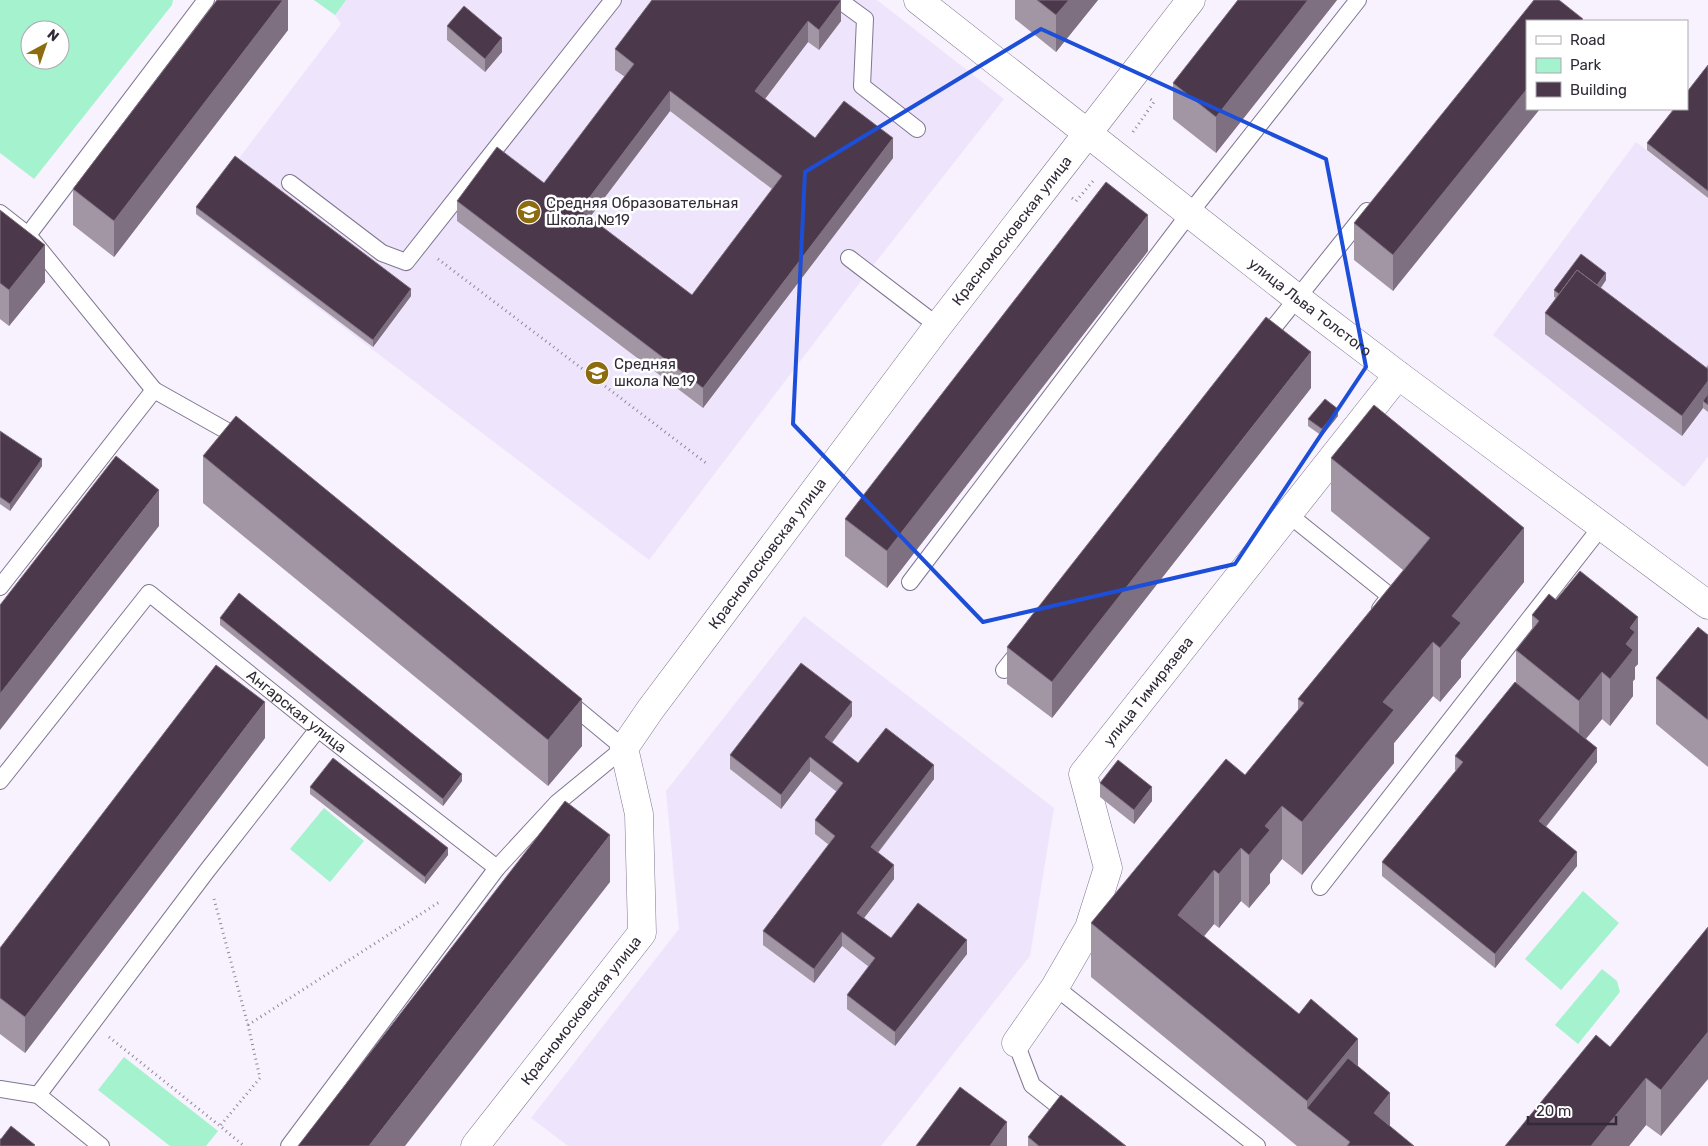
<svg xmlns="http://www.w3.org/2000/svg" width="1708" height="1146" font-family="Rubik,sans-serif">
  <rect width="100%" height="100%" fill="#f7f2fe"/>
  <!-- built -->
  <g fill="#eee5fc">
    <path d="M314,0H877L1004,99L868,272L649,560L196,215L341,24L335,15Z"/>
    <path d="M1636,142L1708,198V457L1684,487L1493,335Z"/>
    <path d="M804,616L1054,808L1030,956L881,1146H568L531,1118L679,929L666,791Z"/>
  </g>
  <!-- green -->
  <g fill="#a5f2ce" fill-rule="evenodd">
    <path d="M0,0H173L172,5L34,179L0,153ZM30,30H60V60H30Z"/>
    <path d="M314,0H346L335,15Z"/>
    <path d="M324,808L364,841L330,882L290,849Z"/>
    <path d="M1583,891L1619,923L1561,990L1525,959Z"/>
    <path d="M1602,969L1617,981L1620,992L1578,1044L1555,1025Z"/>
    <path d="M124,1057L218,1131L206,1146H170L98,1090Z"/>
  </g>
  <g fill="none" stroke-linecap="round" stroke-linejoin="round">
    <!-- lane casing -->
    <g stroke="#807691" stroke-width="18">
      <g id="lane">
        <path d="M839,0L865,19L862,86L917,129"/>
        <path d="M290,183L382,253L406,262L613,0"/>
        <path d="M0,213L28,235L154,390L0,587"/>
        <path d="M28,235L206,0"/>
        <path d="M849,258L938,326"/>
        <path d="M1262,342L1367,211"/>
        <path d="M154,390L243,440"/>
        <path d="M1288,514L1390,596L1380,609"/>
        <path d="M910,582L1189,214L1358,0"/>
        <path d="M1004,670L1020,650"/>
        <path id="s1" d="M0,781L149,593L318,729L497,868L557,803L624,748L566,700"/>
        <path d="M1320,887L1601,527"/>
        <path d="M1055,987L1257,1146"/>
        <path d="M1016,1043L1032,1085L1071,1116"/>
        <path d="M0,1089L38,1095L101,1146"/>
        <path d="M38,1095L206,872L318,729"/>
        <path d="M289,1146L497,868"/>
      </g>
    </g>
    <!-- street casing -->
    <g stroke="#807691" stroke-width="29">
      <g id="street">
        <path id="s2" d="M918,0L1297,298L1398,375L1708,605"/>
        <path id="s3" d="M1016,1043L1055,987L1089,928L1108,868L1083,774L1398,375"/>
        <path id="s4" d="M475,1146L642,933L639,814L624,748L650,710L938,326L1191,0"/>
      </g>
    </g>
    <!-- path -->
    <g stroke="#8e8995" stroke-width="3" stroke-dasharray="1 4" stroke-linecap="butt">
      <path d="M1133,132L1154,102L1149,98"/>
      <path d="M1072,198L1076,201L1094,180"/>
      <path d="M438,259L706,463"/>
      <path d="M214,899L248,1025L260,1078L220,1126"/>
      <path d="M248,1025L441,901"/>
      <path d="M109,1037L220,1126L244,1146"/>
    </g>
    <!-- lane -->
    <use href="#lane" stroke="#fff" stroke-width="16"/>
    <!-- street -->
    <use href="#street" stroke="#fff" stroke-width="28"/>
  </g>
  <!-- wall -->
  <g fill="#a295a4" fill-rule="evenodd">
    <path d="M288,0V30L114,257L73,225V189Z"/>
    <path d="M652,0L841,21L819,50L808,42L765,99L815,138L893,158L703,408L457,221V201L544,183L625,77L615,70V49ZM670,111L772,189L692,295L590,217Z"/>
    <path d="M1015,0H1098L1056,52L1015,19Z"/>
    <path d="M1238,0H1337L1216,153L1173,119V83Z"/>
    <path d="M1583,21L1393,291L1354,260V223Z"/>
    <path d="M447,26L502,52L485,72L447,40Z"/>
    <path d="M1708,65V198L1647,150V143Z"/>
    <path d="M196,207L411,296L373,347L196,214Z"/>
    <path d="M0,210L45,282L9,326L0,319Z"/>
    <path d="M1148,251L887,588L845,556V519Z"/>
    <path d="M1606,280L1601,288L1706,368L1708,365V412L1703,408L1682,436L1545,334V313L1556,298L1554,297V290Z"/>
    <path d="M1311,388L1052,718L1007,684V647Z"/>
    <path d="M1338,416L1322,436L1308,426V419Z"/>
    <path d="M0,431L42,466L10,511L0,504Z"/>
    <path d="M203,456L582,746L548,786L203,503Z"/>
    <path d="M1331,458L1524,582L1461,660V677L1440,702L1433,696L1394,743V763L1302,875L1282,859L1270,874V883L1249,908L1241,901L1219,928L1214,924L1204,936L1358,1067L1390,1127L1414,1146H1297L1091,977V923L1245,775L1298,711V699L1403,570L1331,511Z"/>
    <path d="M1532,615L1638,664L1635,667V679L1633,681V696L1610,726L1602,719L1586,739L1597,762L1546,827L1577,866L1495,968L1382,876V862L1456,770H1455V756L1516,683V650L1532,630Z"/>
    <path d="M220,618L462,781L443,806L220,625Z"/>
    <path d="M1708,635V767L1656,724V678Z"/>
    <path d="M852,716L832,743L858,763L934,779L878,853L894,879L864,918L891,938L967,954L895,1046L847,1009V995L869,967L842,946L814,983L763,945V931L829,845L815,834V820L837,792L810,771L781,809L730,769V755Z"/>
    <path d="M265,738L25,1053L0,1034V948Z"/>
    <path d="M1100,783L1152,801L1134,824L1100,797Z"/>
    <path d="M310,787L448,855L425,884L310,794Z"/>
    <path d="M1708,927L1661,1136L1646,1125L1629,1146H1505L1610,1047Z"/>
    <path d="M1028,1137L1126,1146H1028Z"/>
  </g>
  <!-- shaded-wall -->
  <g fill="#7f7081">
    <path d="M283,0H288V30L114,257V221Z"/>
    <path d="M1069,0H1098L1056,52V15Z"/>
    <path d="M1308,0H1337L1216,153V117Z"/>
    <path d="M841,1V21L819,50V30Z"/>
    <path d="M808,21V42L755,112V91Z"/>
    <path d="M502,38V52L485,72V59Z"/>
    <path d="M1527,89V109H1540L1393,291V255Z"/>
    <path d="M670,91V111L580,230V210Z"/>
    <path d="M893,138V158L703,408V388Z"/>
    <path d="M1148,215V251L887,588V551Z"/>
    <path d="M45,245V282L9,326V290Z"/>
    <path d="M1606,273V280L1591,301V294Z"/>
    <path d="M411,289V296L373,347V340Z"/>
    <path d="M1311,352V388L1052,718V682Z"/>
    <path d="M1708,381V401H1703V408L1682,436V416Z"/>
    <path d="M1338,409V416L1322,436V429Z"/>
    <path d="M42,459V466L10,511V504Z"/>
    <path d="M159,490V526L0,730V694Z"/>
    <path d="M1524,528V582L1461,660V677L1440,702V648L1452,616Z"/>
    <path d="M1638,617V664L1635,667V679L1633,681V696L1610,726V679L1626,644L1630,628Z"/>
    <path d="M1433,642V696L1394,743V763L1302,875V822L1383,702Z"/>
    <path d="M1602,672V719L1579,747V701Z"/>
    <path d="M582,699V746L548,786V740Z"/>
    <path d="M265,702V738L25,1053V1017Z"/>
    <path d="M852,702V716L825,751V737Z"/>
    <path d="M1597,748V762L1539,835V821Z"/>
    <path d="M810,757V771L781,809V795Z"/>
    <path d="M934,765V779L871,861V847Z"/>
    <path d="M462,774V781L443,806V799Z"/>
    <path d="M1152,787V801L1134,824V810Z"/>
    <path d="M1282,806V859L1270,874V883L1249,908V855L1265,826Z"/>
    <path d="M610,835V882L405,1146H369Z"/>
    <path d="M448,848V855L425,884V877Z"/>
    <path d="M1241,848V901L1219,928V874Z"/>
    <path d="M1577,852V866L1495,968V954Z"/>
    <path d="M894,865V879L857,927V913Z"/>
    <path d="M1214,870V924L1178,968V915Z"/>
    <path d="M842,932V946L814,983V969Z"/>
    <path d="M967,940V954L895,1046V1032Z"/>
    <path d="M1708,1032V1079L1661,1136V1090Z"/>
    <path d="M1358,1039V1092L1307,1108V1101Z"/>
    <path d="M1646,1078V1125L1629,1146H1591Z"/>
    <path d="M1390,1093V1140L1374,1113Z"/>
    <path d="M1007,1122V1146H990Z"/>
  </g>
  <!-- building -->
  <g fill="#4c384b" stroke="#7f7081" fill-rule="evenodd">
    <path d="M217,0H283L114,221L73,189Z"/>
    <path d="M652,0H840L841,1L819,30L808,21L755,91L815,138L844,101L893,138L703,388L457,201L497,147L544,183L634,64L615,49ZM670,91L782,176L692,295L580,210Z"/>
    <path d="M1037,0H1069L1056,15Z"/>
    <path d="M1238,0H1308L1216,117L1173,83Z"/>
    <path d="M1534,0H1559L1583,19L1581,21H1527V89L1393,255L1354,223Z"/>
    <path d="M464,6L502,38L485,59L447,26Z"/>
    <path d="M1708,65V191L1647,143L1674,109H1687V92Z"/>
    <path d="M235,156L411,289L373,340L196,207Z"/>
    <path d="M1106,182L1148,215L887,551L845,519Z"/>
    <path d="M0,210L45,245L9,290L0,283Z"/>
    <path d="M1581,254L1606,273L1597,285L1577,270L1559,294L1554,290Z"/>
    <path d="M1577,270L1708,369V381L1682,416L1545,313Z"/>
    <path d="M1266,317L1311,352L1052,682L1007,647Z"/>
    <path d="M1708,394V405L1703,401Z"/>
    <path d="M1325,399L1338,409L1322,429L1308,419Z"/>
    <path d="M1374,405L1524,528L1452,616L1461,623L1440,648L1433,642L1383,702L1394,710L1302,822L1282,806L1265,826L1270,830L1249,855L1241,848L1219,874L1214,870L1178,915L1299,1014L1311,999L1358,1039L1307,1101L1091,923L1226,759L1245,775L1304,703L1298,699L1430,538L1331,458Z"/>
    <path d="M236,416L582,699L548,740L203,456Z"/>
    <path d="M0,431L42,459L10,504L0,497Z"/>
    <path d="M116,456L159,490L0,694V605Z"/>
    <path d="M1580,571L1638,617L1630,628L1635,632L1626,644L1633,650L1610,679L1602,672L1579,701L1516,650L1539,621L1532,615L1549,594L1556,600Z"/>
    <path d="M239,593L462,774L443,799L220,618Z"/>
    <path d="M1698,627L1708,635V720L1656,678Z"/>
    <path d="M801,663L852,702L825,737L858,763L886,728L934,765L871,847L894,865L857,913L891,938L918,903L967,940L895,1032L847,995L875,958L842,932L814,969L763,931L835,836L815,820L843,783L810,757L781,795L730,755Z"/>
    <path d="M216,665L265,702L25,1017L0,998V948Z"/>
    <path d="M1515,682L1597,748L1539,821L1577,852L1495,954L1382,862L1463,762L1455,756Z"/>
    <path d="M333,758L448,848L425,877L310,787Z"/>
    <path d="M1118,760L1152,787L1134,810L1100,783Z"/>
    <path d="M565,801L610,835L369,1146H298Z"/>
    <path d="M1708,927V1032L1661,1090L1646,1078L1591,1146H1505L1596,1035L1610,1047Z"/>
    <path d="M1348,1058L1390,1093L1374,1113L1414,1146H1347L1350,1142L1307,1108Z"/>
    <path d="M960,1087L1007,1122L990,1146H916Z"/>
    <path d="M1061,1095L1126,1146H1039L1028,1137Z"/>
    <path d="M11,1126L35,1145L34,1146H0V1139H1Z"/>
  </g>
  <!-- marked area -->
  <path fill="none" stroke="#1d4ed8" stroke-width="4" stroke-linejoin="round" d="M1041,29L1326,159L1366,367L1235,564L983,622L793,424L805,172Z"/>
  <!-- icons -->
  <defs>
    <g id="school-disc" transform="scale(1.25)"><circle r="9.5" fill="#8d6c0f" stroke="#fff"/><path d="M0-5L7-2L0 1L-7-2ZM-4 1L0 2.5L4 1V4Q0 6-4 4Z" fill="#fff"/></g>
  </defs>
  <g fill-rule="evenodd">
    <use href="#school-disc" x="529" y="212"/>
    <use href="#school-disc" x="597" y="373"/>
  </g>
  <g text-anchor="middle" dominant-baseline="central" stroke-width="5" stroke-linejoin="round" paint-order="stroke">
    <!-- poi labels -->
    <g font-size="15" fill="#302b37" stroke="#fff" text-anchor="start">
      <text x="546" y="203">Средняя Образовательная<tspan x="546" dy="17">Школа №19</tspan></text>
      <text x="614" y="364">Средняя<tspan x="614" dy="17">школа №19</tspan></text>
    </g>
    <!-- street labels -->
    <g font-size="15" fill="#302b37" stroke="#fff">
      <text stroke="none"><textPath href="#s4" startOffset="1104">Красномосковская улица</textPath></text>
      <text stroke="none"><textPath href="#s2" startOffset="498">улица Льва Толстого</textPath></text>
      <text stroke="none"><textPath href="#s4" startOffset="699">Красномосковская улица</textPath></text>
      <text stroke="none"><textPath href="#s3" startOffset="402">улица Тимирязева</textPath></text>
      <text stroke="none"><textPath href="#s1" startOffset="429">Ангарская улица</textPath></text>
      <text stroke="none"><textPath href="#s4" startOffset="172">Красномосковская улица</textPath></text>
    </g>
  </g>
  <!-- legend -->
  <rect x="1526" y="20" width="162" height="90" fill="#ffffff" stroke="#acaaaf"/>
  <rect x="1536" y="36" width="25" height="8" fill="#ffffff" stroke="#acaaaf"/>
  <text x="1570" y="45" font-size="15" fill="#302b37">Road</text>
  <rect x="1536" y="58" width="25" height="15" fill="#a5f2ce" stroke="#acaaaf"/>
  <text x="1570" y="70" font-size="15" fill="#302b37">Park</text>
  <rect x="1536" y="82" width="25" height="15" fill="#4c384b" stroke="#acaaaf"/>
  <text x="1570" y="95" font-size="15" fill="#302b37">Building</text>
  <!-- north arrow -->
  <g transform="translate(45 45) rotate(40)"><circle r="24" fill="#ffffff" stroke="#acaaaf"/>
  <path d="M0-4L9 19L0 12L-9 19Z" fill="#8d6c0f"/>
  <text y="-8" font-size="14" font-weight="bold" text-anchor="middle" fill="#302b37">N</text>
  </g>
  <!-- scale -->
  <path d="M1528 1116v8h88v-8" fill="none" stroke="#302b37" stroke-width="2.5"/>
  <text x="1536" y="1116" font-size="15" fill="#302b37" stroke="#ffffff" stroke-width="4" paint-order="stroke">20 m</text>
</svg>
